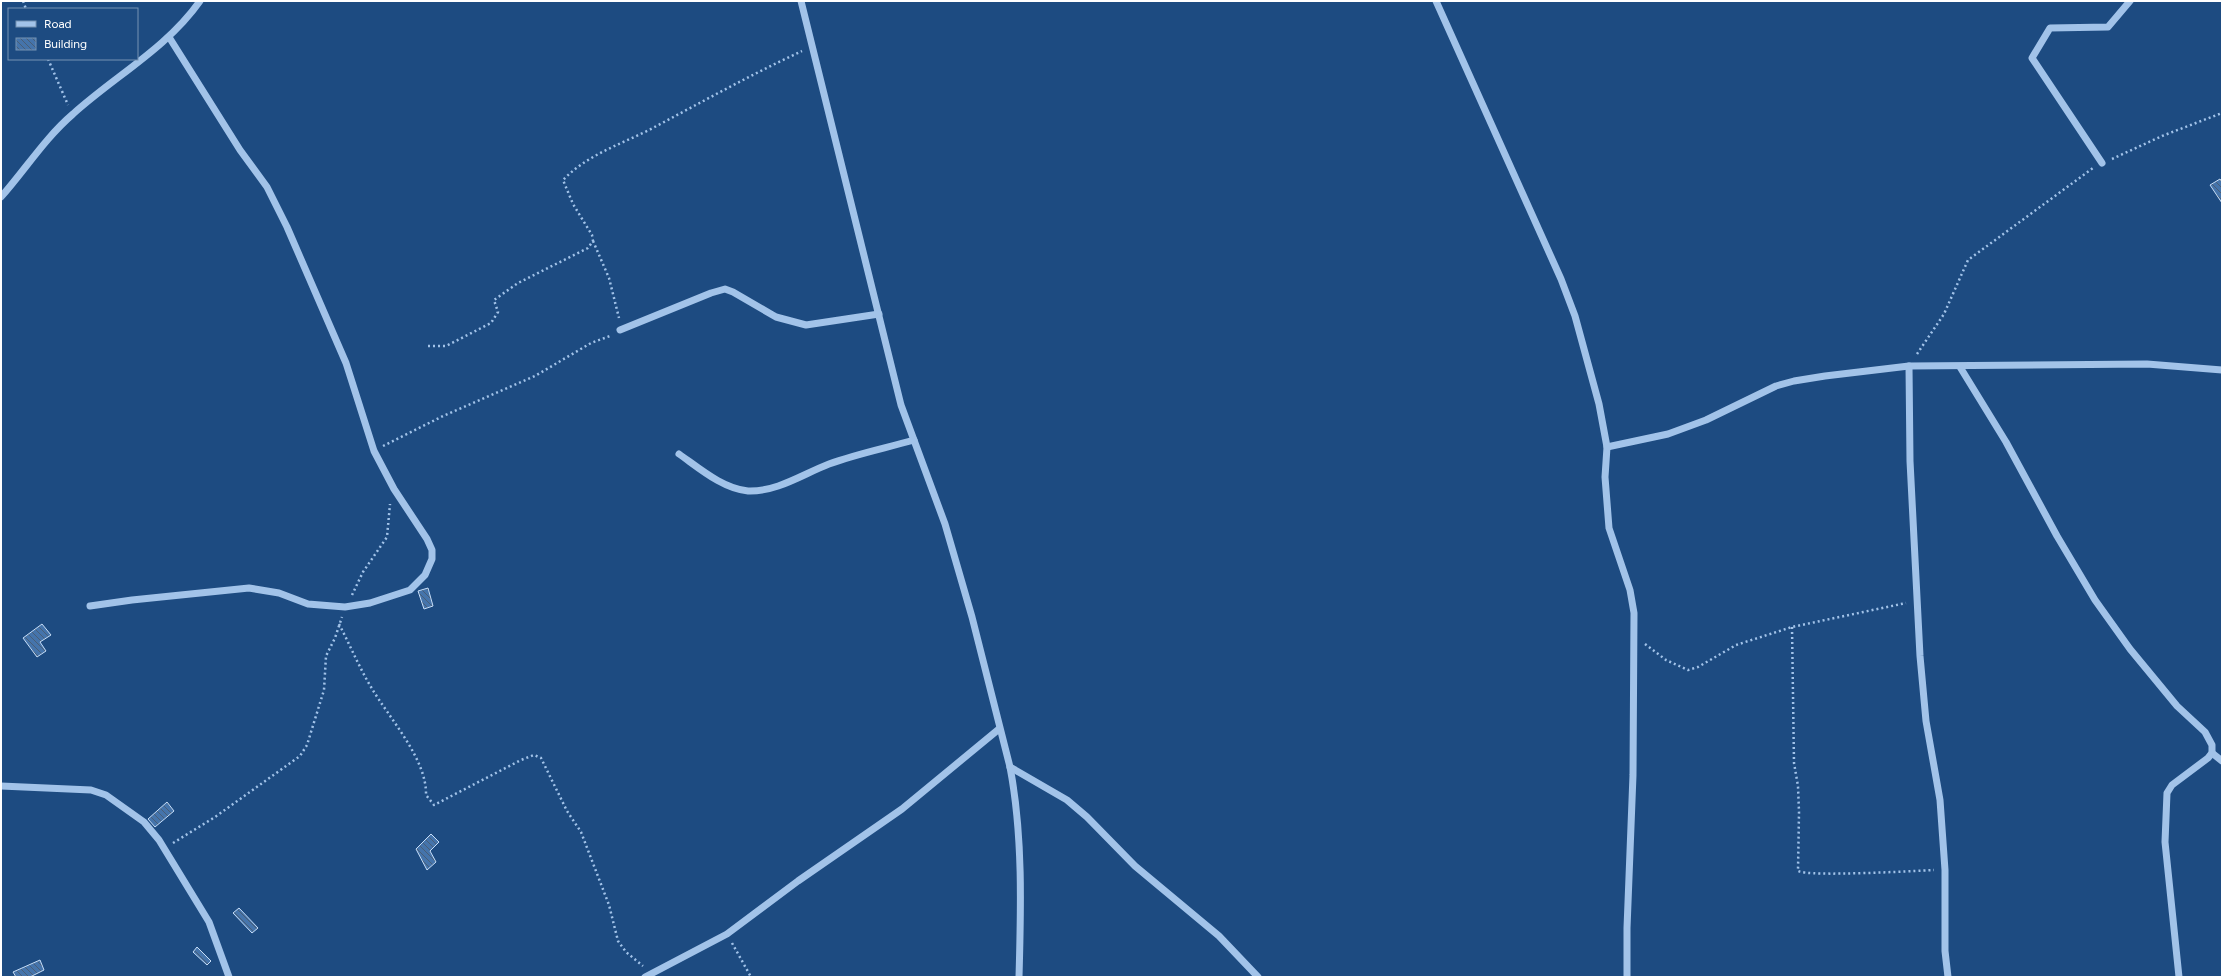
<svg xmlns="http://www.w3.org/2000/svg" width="2223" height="978" font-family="Figtree,sans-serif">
  <defs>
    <pattern id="building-back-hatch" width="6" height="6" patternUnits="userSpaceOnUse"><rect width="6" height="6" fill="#4574ab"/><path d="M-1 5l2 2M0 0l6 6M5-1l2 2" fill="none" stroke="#495e77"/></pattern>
  </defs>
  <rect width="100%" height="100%" fill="#1d4b81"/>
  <!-- building -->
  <g fill="url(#building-back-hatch)" stroke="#c6ddf7">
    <path d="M2220,179L2222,182V203L2210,185Z"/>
    <path d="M428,588L433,606L424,609L418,591Z"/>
    <path d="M42,624L51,635L40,642L46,651L37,657L23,638Z"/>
    <path d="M167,802L174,811L155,827L148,819Z"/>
    <path d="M431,834L439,842L430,851L436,862L427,870L416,849Z"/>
    <path d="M239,908L258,928L252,933L233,913Z"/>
    <path d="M197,947L211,961L207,965L193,952Z"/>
    <path d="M40,960L44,970L30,977H16L13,972Z"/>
  </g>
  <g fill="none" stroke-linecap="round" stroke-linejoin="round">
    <!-- path -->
    <g stroke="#a2c3e9" stroke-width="2.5" stroke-dasharray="2 3" stroke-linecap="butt">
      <path d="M23,1L26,9"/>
      <path d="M48,59L68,105"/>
      <path d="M2112,159L2162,136L2222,113"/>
      <path d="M593,241L609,278L619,318"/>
      <path d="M428,346H446L491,323L498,312L494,300L518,283L588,248L593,241L592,235L573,204L563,180C587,155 619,145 649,130C700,103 750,75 802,51"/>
      <path d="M1917,354L1944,314L1968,260L2093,168"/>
      <path d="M383,446L443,416L535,376L591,343L610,336"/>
      <path d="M352,595L363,572L387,537L390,504"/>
      <path d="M339,624C350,645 359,667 371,687C389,718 427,759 426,795L434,805L521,760L534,755L541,758L567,811L581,832L609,905L618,941L626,952L643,966"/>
      <path d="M1792,627L1794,763L1798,786L1799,812L1798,871C1809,877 1914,871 1934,870"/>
      <path d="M1645,644L1666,660L1688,670L1698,667L1736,645L1792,627L1906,603"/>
      <path d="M173,843L215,817L300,756L307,745L324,690L326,656L335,638L342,617"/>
      <path d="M732,943L751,977"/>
    </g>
    <!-- minor -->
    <g stroke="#a2c3e9" stroke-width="7">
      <path d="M801,1L901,405L945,524L972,617L1010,767C1023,835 1021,908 1019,977"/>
      <path d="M1436,1L1561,279L1575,316L1599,404L1607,447L1605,477L1609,528L1630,590L1634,613L1633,775L1627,928V977"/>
      <path d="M2102,163L2032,58L2050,28L2108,27L2130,1"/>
      <path d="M1,197C25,170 45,138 73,114C115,76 167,48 200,1"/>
      <path d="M620,330L711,293L725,289L733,292L776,317L806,325L879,314"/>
      <path d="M1909,366L1910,461L1920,656L1926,721L1940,800L1945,870V951L1948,977"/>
      <path d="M1960,367L2006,442L2057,536L2095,600L2130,649L2177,706L2205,732L2212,745V753L2208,758L2172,785L2167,793L2165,842L2179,977"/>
      <path d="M1607,447L1668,434L1706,420L1776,386L1794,381L1825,376L1909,366L2147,364L2222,370"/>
      <path d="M679,454C699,468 723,489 748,491C777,492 803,474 829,464C856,454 886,448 914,440"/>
      <path d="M90,606L132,600L249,588L279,593L308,604L345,607L370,603L410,590L425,575L432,559V550L427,539L394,489L374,451L346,363L287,227L267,187L240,150L169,37"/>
      <path d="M2212,753L2222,761"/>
      <path d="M1010,767L1067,800L1087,817L1135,866L1219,936L1258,977"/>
      <path d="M1,786L91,790L106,795L144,822L159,840L209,922L229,977"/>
      <path d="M645,977L727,934L798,881L902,809L999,729"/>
    </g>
  </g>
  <!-- border -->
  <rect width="2223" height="978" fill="none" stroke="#ffffff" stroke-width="4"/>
  <!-- legend -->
  <rect x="8" y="8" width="130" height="52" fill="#1d4b81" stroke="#7793b3"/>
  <rect x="16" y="21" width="20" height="6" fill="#a2c3e9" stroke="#7793b3"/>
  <text x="44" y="28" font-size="12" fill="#ffffff">Road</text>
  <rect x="16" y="38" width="20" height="12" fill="url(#building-back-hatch)" stroke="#7793b3"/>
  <text x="44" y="48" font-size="12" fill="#ffffff">Building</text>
</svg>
